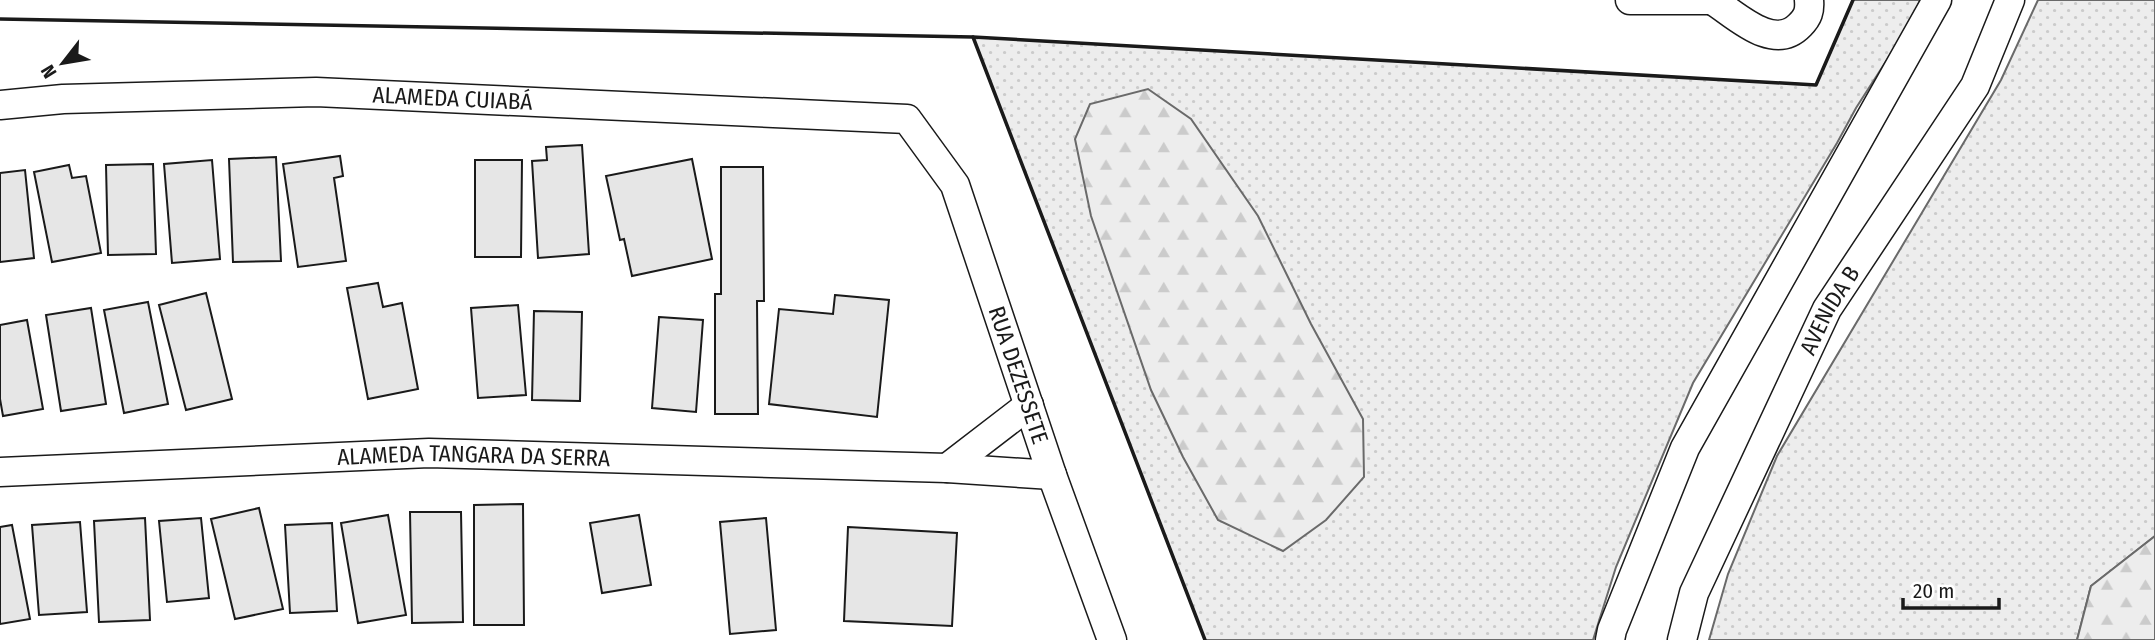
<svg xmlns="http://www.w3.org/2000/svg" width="2155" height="640" font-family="'Fira Sans Condensed',sans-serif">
  <defs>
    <pattern id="grass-dots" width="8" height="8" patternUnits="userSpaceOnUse" patternTransform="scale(1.75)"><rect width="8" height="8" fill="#ededed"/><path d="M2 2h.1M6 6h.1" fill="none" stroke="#cbcbcb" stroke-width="1.8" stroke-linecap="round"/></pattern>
    <pattern id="forest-firs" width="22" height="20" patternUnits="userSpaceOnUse" patternTransform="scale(1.75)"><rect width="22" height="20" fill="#ededed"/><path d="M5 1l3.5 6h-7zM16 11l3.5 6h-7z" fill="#cbcbcb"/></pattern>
  </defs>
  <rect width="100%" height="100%" fill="#fff"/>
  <!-- grass -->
  <g fill="url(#grass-dots)" stroke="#6a6a6a" stroke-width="2">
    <path d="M1853,0H1920L1912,21L1856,108L1837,143L1693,383L1616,567L1593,640H1205L973,37L1816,85Z"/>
    <path d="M2038,0H2155V536L2091,586L2077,640H1709L1728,574L1777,456L2001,80Z"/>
  </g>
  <!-- forest -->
  <g fill="url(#forest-firs)" stroke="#6a6a6a" stroke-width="2">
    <path d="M1148,89L1191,119L1258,216L1311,324L1363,419L1364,477L1326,520L1283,551L1218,520L1183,457L1151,390L1091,216L1075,139L1090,104Z"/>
    <path d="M2155,536V640H2077L2091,586Z"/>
  </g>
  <!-- building -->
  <g fill="#e6e6e6" stroke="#1a1a1a" stroke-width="2">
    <path d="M582,145L589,254L538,258L532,161L547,160L546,147Z"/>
    <path d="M340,156L343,176L334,178L346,261L298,267L283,164Z"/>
    <path d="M276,157L281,261L233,262L229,159Z"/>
    <path d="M692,159L712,259L632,276L624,239L620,240L606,176Z"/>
    <path d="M212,160L220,259L172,263L164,164Z"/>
    <path d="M475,160H522L521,257H475Z"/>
    <path d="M153,164L156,254L108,255L106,165Z"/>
    <path d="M69,165L72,178L86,176L101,253L52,262L34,172Z"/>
    <path d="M721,167H763L764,301H757L758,414H715V294H721Z"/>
    <path d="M25,170L34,258L0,262V173Z"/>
    <path d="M378,283L383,307L402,303L418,389L368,399L347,288Z"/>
    <path d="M206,293L232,399L186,410L159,305Z"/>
    <path d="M835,295L889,300L877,417L769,404L779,309L833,314Z"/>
    <path d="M148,302L168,404L124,413L104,310Z"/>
    <path d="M518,305L526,395L478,398L471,308Z"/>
    <path d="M91,308L106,404L61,411L46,315Z"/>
    <path d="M534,311L582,312L580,401L532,400Z"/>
    <path d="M659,317L703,320L696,412L652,408Z"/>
    <path d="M27,320L43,409L3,416L0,399V325Z"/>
    <path d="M523,504L524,625H474V505Z"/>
    <path d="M259,508L283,609L235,619L211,519Z"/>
    <path d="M410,512H461L463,622L412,623Z"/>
    <path d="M388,515L406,615L358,623L341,523Z"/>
    <path d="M639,515L651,585L602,593L590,523Z"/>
    <path d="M145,518L150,620L99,622L94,521Z"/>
    <path d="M201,518L209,598L167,602L159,521Z"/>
    <path d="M766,518L776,630L730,634L720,522Z"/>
    <path d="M80,522L87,612L39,615L32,525Z"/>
    <path d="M332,523L337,611L290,613L285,525Z"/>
    <path d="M12,525L30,619L0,624V527Z"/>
    <path d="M848,527L957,533L952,626L844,621Z"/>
  </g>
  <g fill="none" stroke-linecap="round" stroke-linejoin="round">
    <!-- minor casing -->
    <g stroke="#1a1a1a" stroke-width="31">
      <g id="minor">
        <path d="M1630,0H1716"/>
        <path d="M1714,1C1738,17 1774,52 1800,25C1808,17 1810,11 1809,0"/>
        <path id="s1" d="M0,105L63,99L316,92L907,119L955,185L1052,475L1112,640"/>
        <path d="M947,468L1029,405"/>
        <path id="s2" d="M0,472L429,453L947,468L1052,475"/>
        <path d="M1610,640L1612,630L1685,448L1937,0"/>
        <path id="s3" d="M1682,640L1694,593L1827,309L1975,86L2010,0"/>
      </g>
    </g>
    <!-- minor -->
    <use href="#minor" stroke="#fff" stroke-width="28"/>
    <!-- wall -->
    <g stroke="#1a1a1a" stroke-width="3.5">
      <path d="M0,19L973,37L1205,640"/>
      <path d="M973,37L1816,85L1853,0"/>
    </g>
  </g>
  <g text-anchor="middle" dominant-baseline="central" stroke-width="5" stroke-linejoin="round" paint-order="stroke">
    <!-- street labels -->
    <g font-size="23" fill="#1a1a1a" stroke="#fff">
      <text stroke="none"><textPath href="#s1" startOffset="453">ALAMEDA CUIABÁ</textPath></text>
      <text stroke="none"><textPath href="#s3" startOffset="362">AVENIDA B</textPath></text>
      <text stroke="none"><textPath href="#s1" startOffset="1190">RUA DEZESSETE</textPath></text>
      <text stroke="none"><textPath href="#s2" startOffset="474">ALAMEDA TANGARA DA SERRA</textPath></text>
    </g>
  </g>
  <!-- north arrow -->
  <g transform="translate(63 63) rotate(239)" stroke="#ffffff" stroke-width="5" paint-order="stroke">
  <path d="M0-5L12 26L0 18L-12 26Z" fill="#1a1a1a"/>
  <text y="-10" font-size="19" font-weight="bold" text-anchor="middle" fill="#1a1a1a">N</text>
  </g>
  <!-- scale -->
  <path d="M1903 598v10h96v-10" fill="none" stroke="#1a1a1a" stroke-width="3.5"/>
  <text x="1913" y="598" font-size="21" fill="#1a1a1a" stroke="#ffffff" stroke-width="5" paint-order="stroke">20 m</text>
</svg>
